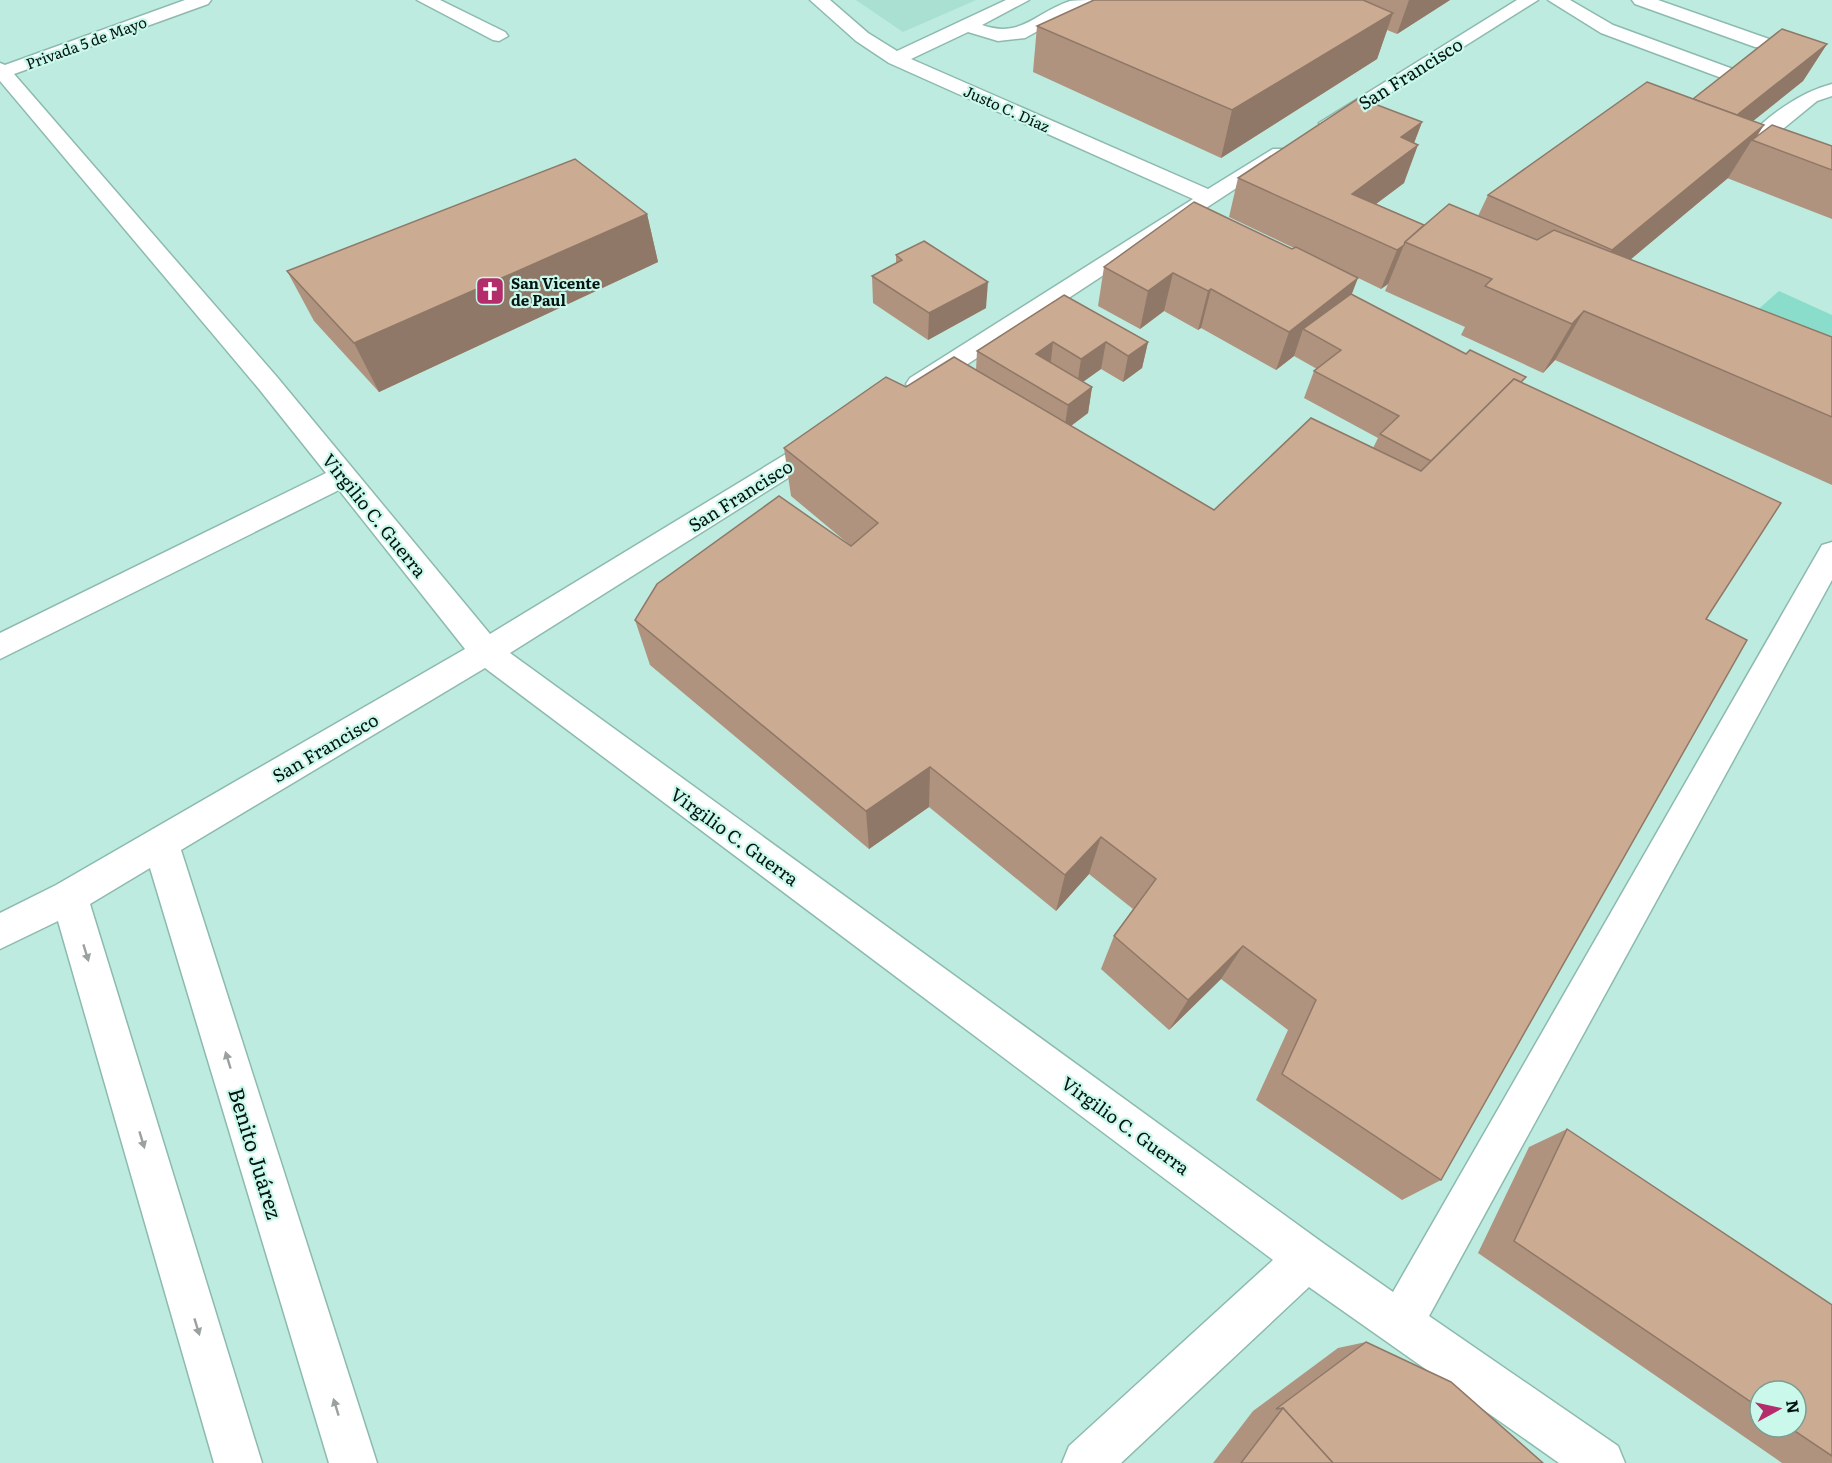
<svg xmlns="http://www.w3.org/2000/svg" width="1832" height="1463" font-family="Literata,serif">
  <rect width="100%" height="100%" fill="#bdebdf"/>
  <!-- built -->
  <path fill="#a9e0d2" d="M856,0H976L903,32Z"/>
  <!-- green -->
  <path fill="#8addca" d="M1779,291L1832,315V374L1736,329Z"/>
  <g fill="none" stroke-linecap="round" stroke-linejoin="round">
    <!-- minor casing -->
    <g stroke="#8dbaaf" stroke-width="3">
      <g id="minor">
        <path d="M185,0H211L208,4L14,74L277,377L490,634L814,437L824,434L834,437L837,443L834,449L510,653L1323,1243L1393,1292L1822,545L1832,542V580L1429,1316L1618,1446L1625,1463H1559L1309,1287L1121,1463H1062L1069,1446L1273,1260L485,668L181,850L377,1463H329L150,868L90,904L262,1463H214L58,921L0,949V913L56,885L465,649L339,490L0,659V633L326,473L259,389L0,81V63L5,65Z"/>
        <path d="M417,0H440L505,32L508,36L499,41L493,40Z"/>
        <path d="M810,0H830L868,33L897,51L1006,0H1029L982,25C1021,39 1036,12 1070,1C1077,0 1086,0 1094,0L1025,38L998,41L968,32L911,59L1208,189L1273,149H1287L1290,153L928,390L919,392L910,390L906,384L910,378L1193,199L889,63L856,41Z"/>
        <path d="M1517,0H1538L1336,127H1322L1319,123Z"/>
        <path d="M1548,0H1570L1613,25L1733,69L1736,73L1733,77H1719L1601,33Z"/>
        <path d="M1632,0H1658L1769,39L1771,43L1769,47H1755L1635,4Z"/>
        <path d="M1832,84V96L1817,101L1762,146V152L1787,168L1832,184V197L1773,176L1745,158L1742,146C1761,119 1800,92 1832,84Z"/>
      </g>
    </g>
    <!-- minor -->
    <use href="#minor" fill="#fff" fill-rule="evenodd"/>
  </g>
  <!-- wall -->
  <g fill="#af937e" fill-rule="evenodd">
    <path d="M1094,0H1450L1397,34L1387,30L1377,59L1221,158L1033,72L1037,26Z"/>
    <path d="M1827,44L1803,81L1753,121L1757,136L1832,146V219L1727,178H1728L1630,260L1832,337V485L1555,360L1543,373L1461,335L1465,327L1385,291L1388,284L1381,289L1350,274L1352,295L1522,383L1706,619L1441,1180L1402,1200L1256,1100L1288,1030L1221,979L1169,1030L1101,969L1114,936L1133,909L1089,874L1056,911L929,807L869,849L650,665L635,620L851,546L791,496L784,448L906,387L976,370L977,351L1064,295L1148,342L1142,368L1123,382L1101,369L1083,382L1092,387L1088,413L1071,426L1214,510L1373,448L1378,438L1304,398L1314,371L1317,369L1294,356L1276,370L1201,328L1198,330L1164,311L1140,329L1098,306L1104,267L1292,249L1294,248L1229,217L1238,178L1422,122L1414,143L1404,183L1376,204L1424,225L1478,216L1488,195L1693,99Z"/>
    <path d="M647,214L658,262L379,392L314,321L287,271Z"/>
    <path d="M896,255L986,308L928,340L873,303L872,276L896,263Z"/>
    <path d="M1567,1129L1832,1305V1463H1782L1478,1253L1529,1147ZM1760,1391L1796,1427H1760Z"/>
    <path d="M1366,1342L1543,1463H1213L1253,1411L1338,1348Z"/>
  </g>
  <!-- shaded-wall -->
  <g fill="#8f7867">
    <path d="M1409,0H1450L1397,34Z"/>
    <path d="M1393,13L1377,59L1221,158L1232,110Z"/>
    <path d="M1827,44L1803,81L1703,161L1726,123Z"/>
    <path d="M1422,122L1411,151L1418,145L1404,183L1345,227L1352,194L1401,137Z"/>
    <path d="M1764,125L1754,141L1752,140L1728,178L1583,299L1612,250Z"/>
    <path d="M647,214L658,262L379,392L354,343Z"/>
    <path d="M1404,245L1388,284L1381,289L1397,250Z"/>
    <path d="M1173,273L1164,311L1140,329L1148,291Z"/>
    <path d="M1358,278L1343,317L1303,329L1294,356L1276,370L1289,332Z"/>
    <path d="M988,282L986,308L928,340L929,313Z"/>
    <path d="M1211,289L1201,328L1198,330L1208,291Z"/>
    <path d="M1584,311L1555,360L1543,373L1572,324Z"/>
    <path d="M1053,342L1050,369L1036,354Z"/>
    <path d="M1106,342L1101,369L1077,386L1081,359Z"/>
    <path d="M1148,342L1142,368L1123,382L1128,356Z"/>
    <path d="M1092,387L1088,413L1064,431L1068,405Z"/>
    <path d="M930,767L929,807L869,849L866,811Z"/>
    <path d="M1101,837L1089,874L1056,911L1065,875Z"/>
    <path d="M1243,946L1221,979L1169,1030L1188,1000Z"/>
  </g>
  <!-- building -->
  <g fill="#ccab93" stroke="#8f7867" stroke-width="1.5">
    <path d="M1094,0H1363L1393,13L1232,110L1037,26Z"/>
    <path d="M1782,29L1827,44L1737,115L1693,99Z"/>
    <path d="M1647,82L1764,125L1612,250L1488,195Z"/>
    <path d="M1359,98L1422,122L1401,137L1418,145L1352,194L1424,225L1405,242L1404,245L1397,250L1238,178Z"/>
    <path d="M1772,125L1832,146V170L1752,140Z"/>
    <path d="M575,159L647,214L354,343L287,271Z"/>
    <path d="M1194,202L1292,249L1296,247L1358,278L1289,332L1211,289L1208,291L1173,273L1148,291L1104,267Z"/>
    <path d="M1449,204L1537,240L1554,230L1832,337V417L1584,311L1572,324L1485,286L1492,279L1405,242Z"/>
    <path d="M924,241L988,282L929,313L872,276L902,260L896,255Z"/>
    <path d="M1351,294L1466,354L1470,350L1526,377L1521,382L1514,379L1431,461L1380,434L1399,416L1314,371L1341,350L1303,329Z"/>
    <path d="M1064,295L1148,342L1128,356L1106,342L1081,359L1053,342L1036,354L1092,387L1068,405L977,351Z"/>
    <path d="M954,357L1214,510L1311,418L1421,471L1514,379L1781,503L1706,619L1747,640L1441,1180L1282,1074L1316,1000L1243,946L1188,1000L1114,936L1156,879L1101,837L1065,875L930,767L866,811L635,620L657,584L779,496L851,546L878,523L784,448L886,377L906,387Z"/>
    <path d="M1567,1129L1832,1305V1456L1789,1427H1796V1391H1760V1408L1514,1241Z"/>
    <path d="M1366,1342L1451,1382L1543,1463H1333L1283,1408L1276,1409Z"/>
    <path d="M1283,1408L1333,1463H1241Z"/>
  </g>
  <!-- one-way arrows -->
  <defs><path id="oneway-solid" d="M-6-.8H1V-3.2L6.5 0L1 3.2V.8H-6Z" transform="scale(1.5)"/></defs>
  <g fill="#9ba1a0">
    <use href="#oneway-solid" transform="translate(86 953) rotate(73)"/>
    <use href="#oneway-solid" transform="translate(228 1060) rotate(-107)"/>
    <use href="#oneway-solid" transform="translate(142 1140) rotate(73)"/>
    <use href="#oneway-solid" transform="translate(197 1327) rotate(73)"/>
    <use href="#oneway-solid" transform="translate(336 1407) rotate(-107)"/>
  </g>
  <!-- icons -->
  <defs>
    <g id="church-square" transform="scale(1.5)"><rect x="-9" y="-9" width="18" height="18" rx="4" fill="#b52c6a" stroke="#caf9ec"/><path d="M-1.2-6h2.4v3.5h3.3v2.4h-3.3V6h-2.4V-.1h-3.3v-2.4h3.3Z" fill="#fff"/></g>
  </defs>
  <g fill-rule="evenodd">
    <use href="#church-square" x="490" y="291"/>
  </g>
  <g text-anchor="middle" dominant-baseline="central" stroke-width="4.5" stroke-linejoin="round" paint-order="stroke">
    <!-- far-street labels -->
    <g font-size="15" fill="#041511" stroke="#caf9ec">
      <text transform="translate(86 42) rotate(-20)">Privada 5 de Mayo</text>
      <text transform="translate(1007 108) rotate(24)">Justo C. Díaz</text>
    </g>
    <!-- far-poi labels -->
    <g font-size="15" font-weight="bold" fill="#041511" stroke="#caf9ec" text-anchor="start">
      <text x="511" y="282">San Vicente<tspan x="511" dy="17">de Paul</tspan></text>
    </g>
    <!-- street labels -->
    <g font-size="18" fill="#041511" stroke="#caf9ec">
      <text transform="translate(1410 73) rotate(-32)">San Francisco</text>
      <text transform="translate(740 495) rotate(-32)">San Francisco</text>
      <text transform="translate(375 515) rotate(51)">Virgilio C. Guerra</text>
      <text transform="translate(325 747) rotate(-30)">San Francisco</text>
      <text transform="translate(735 836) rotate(36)">Virgilio C. Guerra</text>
      <text transform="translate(1126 1125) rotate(36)">Virgilio C. Guerra</text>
    </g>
    <!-- near-street labels -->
    <g font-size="21" fill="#041511" stroke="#caf9ec">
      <text transform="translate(257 1153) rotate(73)">Benito Juárez</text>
    </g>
  </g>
  <!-- north arrow -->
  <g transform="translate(1778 1409) rotate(82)"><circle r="28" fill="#caf9ec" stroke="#7b9e94" stroke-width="1.5"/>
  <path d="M0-4.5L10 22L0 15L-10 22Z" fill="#b52c6a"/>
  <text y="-9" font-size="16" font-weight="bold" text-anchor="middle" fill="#041511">N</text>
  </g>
</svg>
